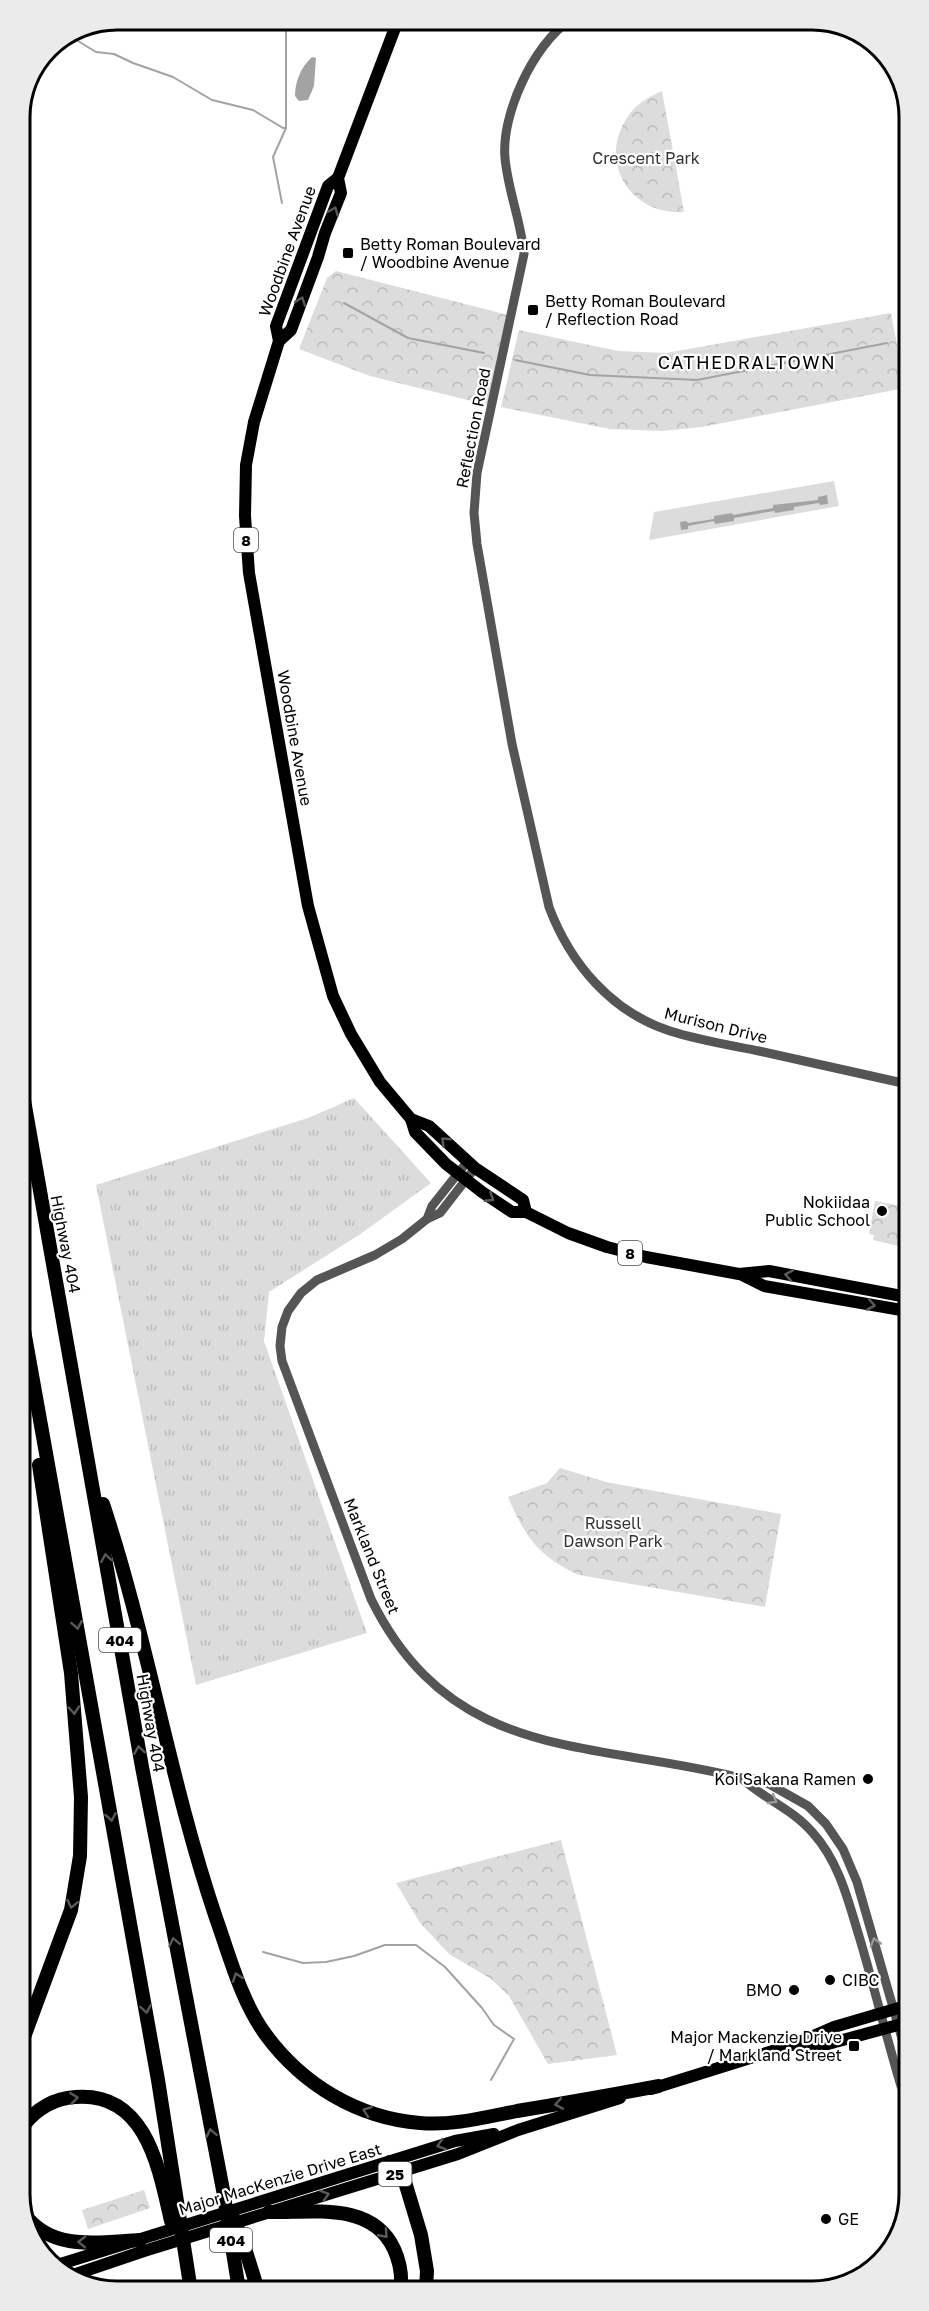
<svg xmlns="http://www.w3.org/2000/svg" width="929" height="2311" font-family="'Golos Text',sans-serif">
  <defs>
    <pattern id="grass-tufts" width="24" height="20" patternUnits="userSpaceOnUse" patternTransform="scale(1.5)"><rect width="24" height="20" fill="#dcdcdc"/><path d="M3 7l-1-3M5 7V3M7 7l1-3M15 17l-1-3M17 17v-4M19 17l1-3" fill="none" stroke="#bbb"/></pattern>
    <pattern id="forest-crowns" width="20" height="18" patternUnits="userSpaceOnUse" patternTransform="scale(1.5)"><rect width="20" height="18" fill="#dcdcdc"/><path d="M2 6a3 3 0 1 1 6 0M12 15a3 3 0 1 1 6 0" fill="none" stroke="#bbb"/></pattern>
  </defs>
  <rect width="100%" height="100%" fill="#fff"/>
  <!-- grass -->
  <path fill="url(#grass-tufts)" d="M354,1098L431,1183L359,1235L269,1292L264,1341L367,1633L196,1685L96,1185L308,1118Z"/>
  <!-- forest -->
  <g fill="url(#forest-crowns)">
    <path d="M662,91L684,212C630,216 596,160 629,115C637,103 649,97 662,91Z"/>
    <path d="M336,271L512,316L492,406L370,376L299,349L327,278Z"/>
    <path d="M891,313L905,388L702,427L663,431L610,429L501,407L519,330L618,351L666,353Z"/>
    <path d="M875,1201L907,1207V1248L873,1240L874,1235L869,1234Z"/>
    <path d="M560,1468L606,1482L781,1514L765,1607L579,1575C539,1557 525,1537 508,1497L547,1483Z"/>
    <path d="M561,1840L617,2055L548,2064L509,1996L491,1979L449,1954L420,1923L396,1883Z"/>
    <path d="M144,2190L150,2208L88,2229L82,2210Z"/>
  </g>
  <!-- garden -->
  <path fill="#dcdcdc" d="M834,481L839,506L649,540L654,512Z"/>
  <!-- water -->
  <g fill="#a3a3a3">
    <path d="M312,57L316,58L314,86L308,100L299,101L295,96C295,81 301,67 312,57Z"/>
    <path d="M827,495L828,504L820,505L819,503L794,507V510L775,513L774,511L734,518V521L715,524L714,521L688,526V529L681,530L680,522L686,521L688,523L714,519V516L732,513L733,515L773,508V505L818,500V497Z"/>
  </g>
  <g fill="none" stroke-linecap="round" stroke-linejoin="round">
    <!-- stream -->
    <g stroke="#a3a3a3" stroke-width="2">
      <path d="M78,41L96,52L114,54L133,63L173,77L212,100L253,110L283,128H286"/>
      <path d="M282,203L273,157L286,128V20"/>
      <path d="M344,303L408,338L484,353"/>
      <path d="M515,360L590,375L697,380L887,343"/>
      <path d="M263,1952L303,1963L326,1962L354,1956L385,1945H416L445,1967L482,2008L494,2025L514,2039L491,2080"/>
    </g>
    <!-- minor -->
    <g stroke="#555" stroke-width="9">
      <path d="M570,20C533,45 501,115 505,158C508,191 521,221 524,254L477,473L474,513L477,544L512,744L549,907C570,963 611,1012 670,1031C698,1040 729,1045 759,1051C808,1062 858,1073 907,1084"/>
      <path d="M475,1168L440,1213L427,1219L402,1239L375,1255L317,1280L301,1293L288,1311L282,1327L280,1346L282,1361L371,1599C452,1763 590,1740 741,1778L760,1779L808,1806L826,1824L843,1849L857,1882L909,2063"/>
      <path d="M427,1219L432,1206L467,1162"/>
      <path d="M741,1778C764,1799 793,1809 813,1833C839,1862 848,1900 859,1936C874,1986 886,2036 901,2086L909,2102"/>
    </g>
    <!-- major -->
    <g stroke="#000" stroke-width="12">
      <path d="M338,178L328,186L276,326L279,341L254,422L246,465L245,516L249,573L308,906L333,996L351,1034L380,1082L411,1119L415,1132L446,1164L482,1192L512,1212H526L568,1233L607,1247L646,1257L739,1274L769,1271L907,1297"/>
      <path d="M279,341L291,330L318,257L325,233L341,193L338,178L398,20"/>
      <path d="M411,1119L429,1126L475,1168L523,1200L526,1212"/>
      <path d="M740,1274L764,1286L907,1311"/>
      <path d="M799,2044H828L909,2022"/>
      <path d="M651,2089L795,2044L834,2027L909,2005"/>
      <path d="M54,2266L455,2141L494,2134"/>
      <path d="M70,2276L144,2251L458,2154L518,2130L620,2098"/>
    </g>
    <!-- highway -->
    <g stroke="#000" stroke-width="14">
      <path d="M22,1089L142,1767L223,2190L239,2290"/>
      <path d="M22,1319L158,2080L191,2291"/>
      <path d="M103,1504C148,1640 170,1782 216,1918C230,1957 241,2001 266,2035C303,2085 358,2118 420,2123C452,2126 486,2117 517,2111C564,2103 611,2095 658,2086"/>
      <path d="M24,2037L71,1910L80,1856L81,1797L71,1673L39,1465"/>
      <path d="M24,2125C36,2109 55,2098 75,2097C146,2091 159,2168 171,2221"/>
      <path d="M390,2162L402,2172L421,2235L427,2271L426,2289"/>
      <path d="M269,2212C311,2213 372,2201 394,2249C400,2262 402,2275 401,2289"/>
      <path d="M25,2215C53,2252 100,2242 140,2240"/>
      <path d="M232,2215L243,2242L258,2290"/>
    </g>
  </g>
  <!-- one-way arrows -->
  <defs><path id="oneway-chevron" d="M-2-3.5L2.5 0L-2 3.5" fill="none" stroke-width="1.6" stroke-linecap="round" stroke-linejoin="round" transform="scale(1.5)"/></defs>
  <g stroke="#595959">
    <use href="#oneway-chevron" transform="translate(334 211) rotate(-68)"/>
    <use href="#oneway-chevron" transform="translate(301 301) rotate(-70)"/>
    <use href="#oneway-chevron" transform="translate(445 1141) rotate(-136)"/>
    <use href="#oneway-chevron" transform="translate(490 1198) rotate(33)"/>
    <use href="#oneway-chevron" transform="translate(789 1275) rotate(-170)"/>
    <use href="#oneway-chevron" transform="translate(871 1305) rotate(10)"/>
    <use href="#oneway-chevron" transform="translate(106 1558) rotate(-100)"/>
    <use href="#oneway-chevron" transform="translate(77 1625) rotate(80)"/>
    <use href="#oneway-chevron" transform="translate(74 1710) rotate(85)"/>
    <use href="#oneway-chevron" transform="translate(139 1750) rotate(-99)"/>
    <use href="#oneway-chevron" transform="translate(111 1817) rotate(80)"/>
    <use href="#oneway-chevron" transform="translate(72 1904) rotate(103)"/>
    <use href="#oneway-chevron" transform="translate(174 1942) rotate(-101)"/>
    <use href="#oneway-chevron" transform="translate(237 1977) rotate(-109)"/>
    <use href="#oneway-chevron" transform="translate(146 2009) rotate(80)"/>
    <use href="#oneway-chevron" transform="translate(74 2098) rotate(-7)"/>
    <use href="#oneway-chevron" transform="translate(559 2104) rotate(170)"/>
    <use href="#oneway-chevron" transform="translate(367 2111) rotate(-160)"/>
    <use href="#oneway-chevron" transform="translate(211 2133) rotate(-101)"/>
    <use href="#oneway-chevron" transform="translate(441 2145) rotate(162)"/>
    <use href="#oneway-chevron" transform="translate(325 2195) rotate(-17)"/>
    <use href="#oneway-chevron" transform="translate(384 2234) rotate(48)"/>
    <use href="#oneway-chevron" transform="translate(82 2242) rotate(-179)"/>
  </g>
  <g stroke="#999">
    <use href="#oneway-chevron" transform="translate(773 1800) rotate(30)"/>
    <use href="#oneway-chevron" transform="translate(875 1942) rotate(-106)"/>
  </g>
  <!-- markers -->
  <g fill="#000" stroke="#fff" stroke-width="2">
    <rect x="342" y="247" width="12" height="12" rx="3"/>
    <rect x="527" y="304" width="12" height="12" rx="3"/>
    <circle cx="882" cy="1211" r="6"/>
    <circle cx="868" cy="1779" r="6"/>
    <circle cx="830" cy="1980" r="6"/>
    <circle cx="794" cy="1990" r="6"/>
    <rect x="848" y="2040" width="12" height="12" rx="3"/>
    <circle cx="826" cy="2219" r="6"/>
  </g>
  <g text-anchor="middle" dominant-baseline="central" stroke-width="4.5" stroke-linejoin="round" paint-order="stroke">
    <!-- shield labels -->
    <g fill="#fff" stroke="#4c4c4c" stroke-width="1.5">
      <rect x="234" y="528" width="24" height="24" rx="4.5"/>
      <rect x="618" y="1241" width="24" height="24" rx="4.5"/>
      <rect x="99" y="1628" width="42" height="24" rx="4.5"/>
      <rect x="378.5" y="2162" width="33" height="24" rx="4.5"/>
      <rect x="210" y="2228" width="42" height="24" rx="4.5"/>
    </g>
    <g font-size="15" font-weight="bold" fill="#000">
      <text x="246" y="540">8</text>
      <text x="630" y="1253">8</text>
      <text x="120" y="1640">404</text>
      <text x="395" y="2174">25</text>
      <text x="231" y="2240">404</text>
    </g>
    <!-- park labels -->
    <g font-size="16" fill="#333" stroke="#fff">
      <text x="646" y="158">Crescent Park</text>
      <text x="613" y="1523">Russell<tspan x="613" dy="18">Dawson Park</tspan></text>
    </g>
    <!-- poi labels -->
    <g font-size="16" fill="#000" stroke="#fff" text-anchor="start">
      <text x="360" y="244">Betty Roman Boulevard<tspan x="360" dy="18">/ Woodbine Avenue</tspan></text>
      <text x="545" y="301">Betty Roman Boulevard<tspan x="545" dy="18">/ Reflection Road</tspan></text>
      <text x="870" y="1202" text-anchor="end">Nokiidaa<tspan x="870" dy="18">Public School</tspan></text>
      <text x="856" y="1779" text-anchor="end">Koi Sakana Ramen</text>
      <text x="842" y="1980">CIBC</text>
      <text x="782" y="1990" text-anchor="end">BMO</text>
      <text x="842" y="2037" text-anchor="end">Major Mackenzie Drive<tspan x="842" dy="18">/ Markland Street</tspan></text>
      <text x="838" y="2219">GE</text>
    </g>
    <!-- street labels -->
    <g font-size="16" fill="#000" stroke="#fff">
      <text transform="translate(287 251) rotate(-70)">Woodbine Avenue</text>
      <text transform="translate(473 428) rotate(-79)">Reflection Road</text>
      <text transform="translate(295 738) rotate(80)">Woodbine Avenue</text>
      <text transform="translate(716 1025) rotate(14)">Murison Drive</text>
      <text transform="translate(66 1244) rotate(79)">Highway 404</text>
      <text transform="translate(372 1556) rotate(68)">Markland Street</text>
      <text transform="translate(151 1723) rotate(80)">Highway 404</text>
      <text transform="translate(280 2179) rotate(-17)">Major MacKenzie Drive East</text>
    </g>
    <!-- neighbourhood labels -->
    <g font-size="18" letter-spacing="1.5" fill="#000" stroke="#fff">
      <text x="747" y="362">CATHEDRALTOWN</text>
    </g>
  </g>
  <!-- crop -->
  <path d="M0 0H929V2311H0ZM117 30H812A87 87 0 0 1 899 117V2194A87 87 0 0 1 812 2281H117A87 87 0 0 1 30 2194V117A87 87 0 0 1 117 30Z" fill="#ebebeb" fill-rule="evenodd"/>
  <path fill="none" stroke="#000" stroke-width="3" d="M117 30H812A87 87 0 0 1 899 117V2194A87 87 0 0 1 812 2281H117A87 87 0 0 1 30 2194V117A87 87 0 0 1 117 30Z"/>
</svg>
